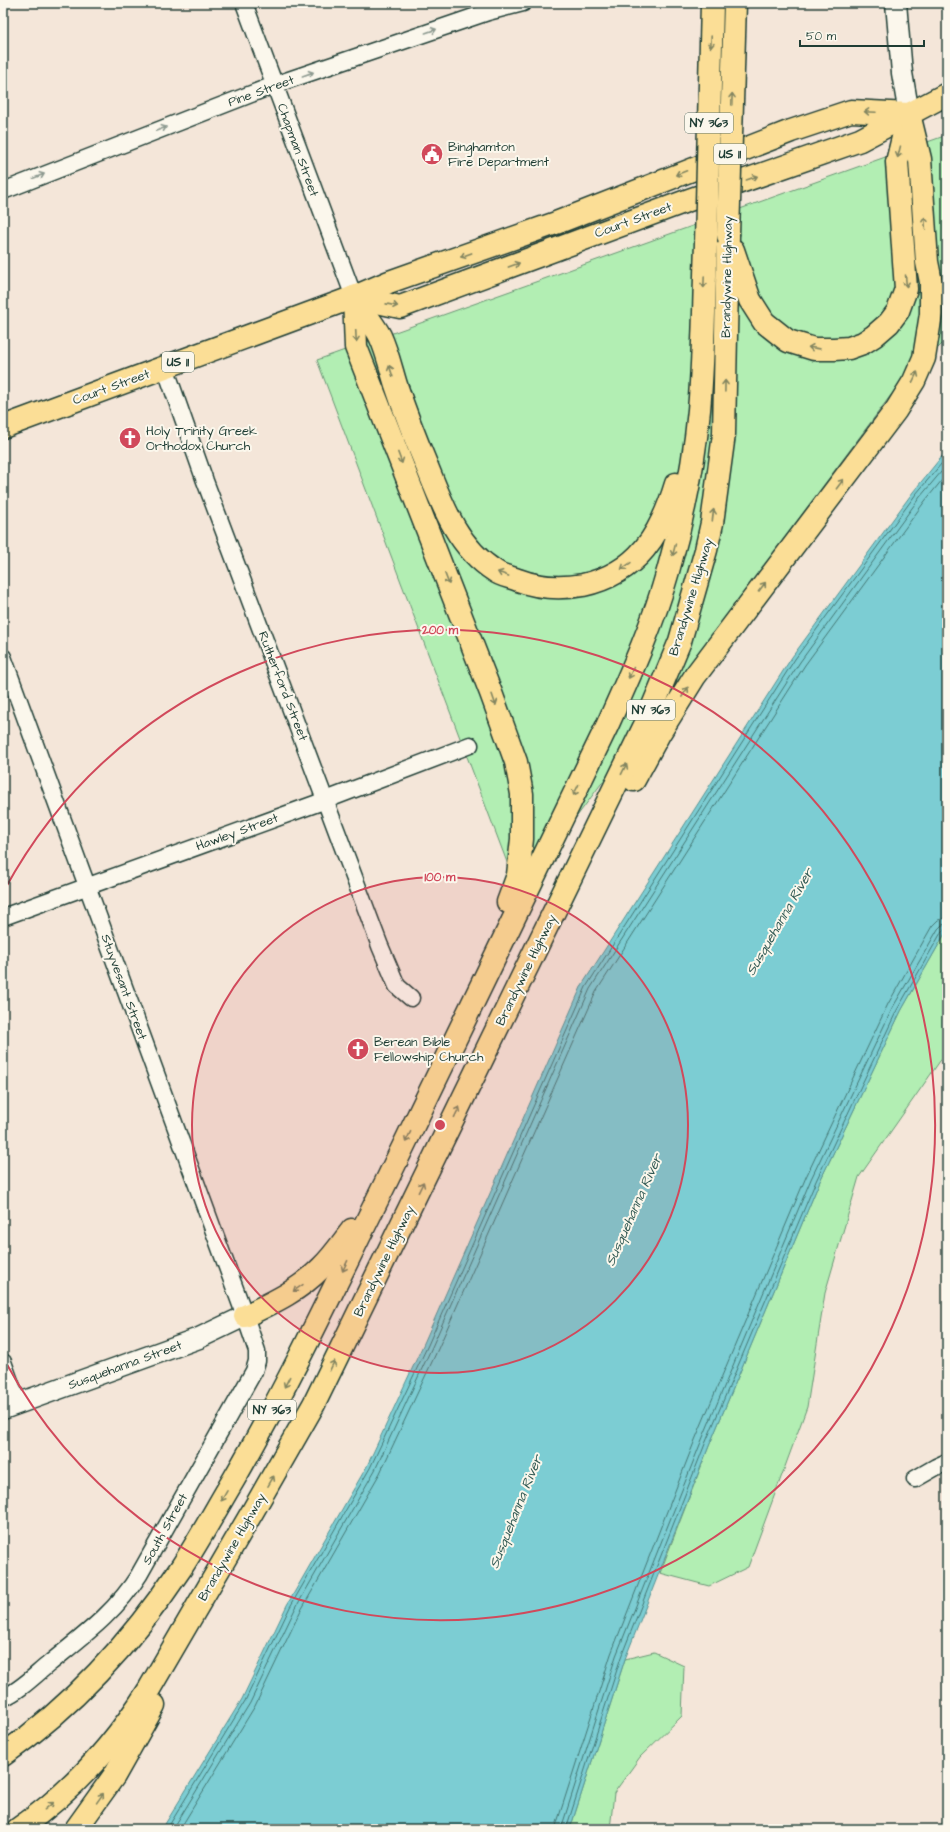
<svg xmlns="http://www.w3.org/2000/svg" width="950" height="1832" font-family="'Architects Daughter',sans-serif">
  <rect width="100%" height="100%" fill="#f4e6d9"/>
  <filter id="ink" filterUnits="userSpaceOnUse"><feTurbulence type="fractalNoise" baseFrequency=".025" numOctaves="2"/><feDisplacementMap in="SourceGraphic" scale="8" xChannelSelector="R" yChannelSelector="G"/><feConvolveMatrix kernelMatrix="1 2 1 2 8 2 1 2 1" color-interpolation-filters="sRGB"/></filter>
  <g filter="url(#ink)">
    <!-- green -->
    <g fill="#b2eeb3" stroke="#689674">
      <path d="M947,135V339L891,395L519,894L317,360Z"/>
      <path d="M947,930V1051L859,1177L825,1293L807,1407L748,1567L709,1586L660,1573L709,1446L819,1183L901,1011Z"/>
      <path d="M654,1652L684,1666L682,1716L640,1757L614,1793L610,1829H570L625,1659Z"/>
    </g>
    <!-- water -->
    <path fill="#7ccdd3" stroke="#579393" d="M947,450V930L901,1011L819,1183L709,1446L625,1659L570,1829H162L242,1699L287,1605L367,1466L424,1343L582,985L792,657L913,492Z"/>
    <g fill="none" stroke-linecap="round" stroke-linejoin="round">
      <!-- shore -->
      <g stroke="#447774" stroke-width="1">
        <path d="M167,1829L245,1701L290,1607L370,1468L428,1345L586,987L795,659L916,494L947,457"/>
        <path d="M173,1829L250,1703L295,1609L375,1470L432,1347L590,989L800,662L920,497L947,465"/>
        <path d="M180,1829L255,1706L300,1612L380,1473L438,1349L596,992L805,665L925,501L947,474"/>
        <path d="M555,1829L611,1654L695,1440L806,1177L888,1004L932,926L938,920L947,918"/>
        <path d="M561,1829L616,1656L701,1442L811,1179L893,1007L938,929L942,925L947,924"/>
        <path d="M566,1829L621,1657L705,1444L816,1181L897,1010L942,931L947,929"/>
      </g>
      <!-- minor casing -->
      <g stroke="#1f3d34" stroke-width="19">
        <g id="minor">
          <path d="M244,3L354,297"/>
          <path d="M3,191L274,85L488,12L523,3"/>
          <path d="M165,367L205,481L380,946L397,986L411,998"/>
          <path d="M3,657L245,1316L257,1351V1361L254,1371L139,1575C116,1612 83,1636 50,1663C35,1675 21,1690 3,1698"/>
          <path d="M3,917L326,800L470,745"/>
          <path d="M3,1362L18,1404"/>
          <path d="M915,1479L936,1467L947,1462"/>
        </g>
      </g>
      <!-- tertiary casing -->
      <g stroke="#1f3d34" stroke-width="23">
        <g id="tertiary">
          <path d="M896,3L902,73L909,114"/>
          <path d="M3,1409L199,1338L245,1316"/>
        </g>
      </g>
      <!-- primary casing -->
      <g stroke="#1f3d34" stroke-width="25">
        <g id="primary">
          <path d="M733,250L750,300L764,322L788,341L814,349H834L849,348L863,343L874,336L889,323L898,311L906,289L897,162L908,117"/>
          <path d="M354,297L356,347L491,693L516,762L522,794V839L518,875L508,902"/>
          <path d="M354,297L400,307L689,200L860,140L947,94"/>
          <path d="M354,298C362,310 373,323 380,336C387,351 391,369 396,385C405,412 415,438 426,464C442,504 457,547 495,571C501,576 511,577 518,580C539,588 561,589 583,585C638,573 661,534 676,484"/>
          <path d="M3,427L354,297L389,282L556,223L791,131L851,111L909,114"/>
          <path d="M634,780L659,734L695,676L896,410L914,381L924,358L931,314V282L927,262L920,159L909,114"/>
          <path d="M245,1316C272,1303 300,1290 321,1268C333,1257 342,1243 352,1230"/>
          <path d="M3,1755C74,1705 133,1640 181,1568C200,1539 216,1509 234,1479C290,1382 338,1279 388,1178C461,1027 534,877 607,726C630,675 653,625 668,571C683,519 694,464 699,410C704,355 704,299 706,243"/>
          <path d="M18,1829C71,1793 114,1745 148,1691L254,1509L314,1404L645,725L680,641L706,550L712,523L724,434L728,235"/>
          <path d="M76,1829L114,1776L154,1705"/>
        </g>
      </g>
      <!-- minor -->
      <use href="#minor" stroke="#fbf7ec" stroke-width="16"/>
      <!-- tertiary -->
      <use href="#tertiary" stroke="#fbf7ec" stroke-width="20"/>
      <!-- primary -->
      <use href="#primary" stroke="#fbde96" stroke-width="22"/>
      <!-- primary-bridge casing -->
      <g stroke="#1f3d34" stroke-width="25" stroke-linecap="butt">
        <g id="primary-bridge">
          <path d="M728,235L735,3"/>
          <path d="M706,243L712,3"/>
        </g>
      </g>
      <!-- primary-bridge -->
      <use href="#primary-bridge" stroke="#fbde96" stroke-width="22"/>
    </g>
    <!-- one-way arrows -->
    <defs><path id="oneway-shaft" d="M-6 0H5M1.5-3L5.5 0L1.5 3" fill="none" stroke-width="1.6" stroke-linecap="round" stroke-linejoin="round"/></defs>
    <g stroke="#8d9a90">
      <use href="#oneway-shaft" transform="translate(431 31) rotate(-19)"/>
      <use href="#oneway-shaft" transform="translate(308 74) rotate(-19)"/>
      <use href="#oneway-shaft" transform="translate(161 129) rotate(-21)"/>
      <use href="#oneway-shaft" transform="translate(39 176) rotate(-21)"/>
    </g>
    <g stroke="#828560">
      <use href="#oneway-shaft" transform="translate(711 42) rotate(92)"/>
      <use href="#oneway-shaft" transform="translate(732 99) rotate(-88)"/>
      <use href="#oneway-shaft" transform="translate(870 112) rotate(-177)"/>
      <use href="#oneway-shaft" transform="translate(899 152) rotate(104)"/>
      <use href="#oneway-shaft" transform="translate(681 173) rotate(159)"/>
      <use href="#oneway-shaft" transform="translate(752 178) rotate(-19)"/>
      <use href="#oneway-shaft" transform="translate(925 223) rotate(-94)"/>
      <use href="#oneway-shaft" transform="translate(466 255) rotate(160)"/>
      <use href="#oneway-shaft" transform="translate(514 265) rotate(-20)"/>
      <use href="#oneway-shaft" transform="translate(906 281) rotate(85)"/>
      <use href="#oneway-shaft" transform="translate(704 282) rotate(92)"/>
      <use href="#oneway-shaft" transform="translate(392 305) rotate(11)"/>
      <use href="#oneway-shaft" transform="translate(356 336) rotate(87)"/>
      <use href="#oneway-shaft" transform="translate(814 348) rotate(-172)"/>
      <use href="#oneway-shaft" transform="translate(391 371) rotate(-108)"/>
      <use href="#oneway-shaft" transform="translate(915 377) rotate(-64)"/>
      <use href="#oneway-shaft" transform="translate(725 386) rotate(-89)"/>
      <use href="#oneway-shaft" transform="translate(400 458) rotate(69)"/>
      <use href="#oneway-shaft" transform="translate(840 484) rotate(-53)"/>
      <use href="#oneway-shaft" transform="translate(713 515) rotate(-83)"/>
      <use href="#oneway-shaft" transform="translate(674 550) rotate(104)"/>
      <use href="#oneway-shaft" transform="translate(626 566) rotate(145)"/>
      <use href="#oneway-shaft" transform="translate(503 574) rotate(-160)"/>
      <use href="#oneway-shaft" transform="translate(447 579) rotate(69)"/>
      <use href="#oneway-shaft" transform="translate(762 587) rotate(-53)"/>
      <use href="#oneway-shaft" transform="translate(631 673) rotate(114)"/>
      <use href="#oneway-shaft" transform="translate(685 692) rotate(-58)"/>
      <use href="#oneway-shaft" transform="translate(494 700) rotate(71)"/>
      <use href="#oneway-shaft" transform="translate(624 769) rotate(-64)"/>
      <use href="#oneway-shaft" transform="translate(576 790) rotate(116)"/>
      <use href="#oneway-shaft" transform="translate(457 1112) rotate(-64)"/>
      <use href="#oneway-shaft" transform="translate(408 1137) rotate(116)"/>
      <use href="#oneway-shaft" transform="translate(421 1187) rotate(-64)"/>
      <use href="#oneway-shaft" transform="translate(345 1266) rotate(116)"/>
      <use href="#oneway-shaft" transform="translate(298 1288) rotate(145)"/>
      <use href="#oneway-shaft" transform="translate(332 1366) rotate(-64)"/>
      <use href="#oneway-shaft" transform="translate(287 1382) rotate(117)"/>
      <use href="#oneway-shaft" transform="translate(271 1481) rotate(-60)"/>
      <use href="#oneway-shaft" transform="translate(224 1496) rotate(120)"/>
      <use href="#oneway-shaft" transform="translate(100 1798) rotate(-55)"/>
      <use href="#oneway-shaft" transform="translate(49 1806) rotate(-39)"/>
    </g>
  </g>
  <!-- distance rings -->
  <circle cx="440" cy="1125" r="248" fill="#d1495b" fill-opacity=".12"/>
  <g fill="none" stroke="#d1495b" stroke-width="2">
    <circle cx="440" cy="1125" r="248"/>
    <path d="M5 889A495 495 0 1 1 5 1361"/>
  </g>
  <!-- icons -->
  <defs>
    <g id="civic-disc" transform="scale(1.15)"><circle r="9.5" fill="#d1495b" stroke="#fbf7ec"/><path d="M-.6-6.5H3V-4.5H.6V-3L4-1V1h2V6H-6V1h2V-1L-.6-3ZM-1.2 2.5V6h2.4V2.5Z" fill="#fff"/></g>
    <g id="church-disc" transform="scale(1.15)"><circle r="9.5" fill="#d1495b" stroke="#fbf7ec"/><path d="M-1.2-6h2.4v3.5h3.3v2.4h-3.3V6h-2.4V-.1h-3.3v-2.4h3.3Z" fill="#fff"/></g>
  </defs>
  <g fill-rule="evenodd">
    <use href="#civic-disc" x="432" y="154"/>
    <use href="#church-disc" x="130" y="438"/>
    <use href="#church-disc" x="358" y="1049"/>
  </g>
  <g text-anchor="middle" dominant-baseline="central" stroke-width="4" stroke-linejoin="round" paint-order="stroke">
    <!-- shield labels -->
    <g fill="#fbf7ec" stroke="#61756b" stroke-width="1">
      <rect x="685" y="113" width="48" height="20" rx="3"/>
      <rect x="714" y="144" width="32" height="20" rx="3"/>
      <rect x="162" y="352" width="32" height="20" rx="3"/>
      <rect x="627" y="700" width="48" height="20" rx="3"/>
      <rect x="248" y="1400" width="48" height="20" rx="3"/>
    </g>
    <g font-size="12" font-weight="bold" fill="#1f3d34">
      <text x="709" y="123">NY 363</text>
      <text x="730" y="154">US 11</text>
      <text x="178" y="362">US 11</text>
      <text x="651" y="710">NY 363</text>
      <text x="272" y="1410">NY 363</text>
    </g>
    <!-- street labels -->
    <g font-size="13" fill="#1f3d34" stroke="#fbf7ec">
      <text transform="translate(261 91) rotate(-20)">Pine Street</text>
      <text transform="translate(298 150) rotate(70)">Chapman Street</text>
      <text transform="translate(633 220) rotate(-20)">Court Street</text>
      <text transform="translate(727 277) rotate(-89)">Brandywine Highway</text>
      <text transform="translate(111 387) rotate(-20)">Court Street</text>
      <text transform="translate(691 597) rotate(-73)">Brandywine Highway</text>
      <text transform="translate(283 686) rotate(69)">Rutherford Street</text>
      <text transform="translate(237 832) rotate(-20)">Hawley Street</text>
      <text transform="translate(526 970) rotate(-64)">Brandywine Highway</text>
      <text transform="translate(124 987) rotate(70)">Stuyvesant Street</text>
      <text transform="translate(384 1261) rotate(-64)">Brandywine Highway</text>
      <text transform="translate(125 1365) rotate(-20)">Susquehanna Street</text>
      <text transform="translate(165 1529) rotate(-61)">South Street</text>
      <text transform="translate(232 1547) rotate(-60)">Brandywine Highway</text>
    </g>
    <!-- poi labels -->
    <g font-size="13" fill="#1f3d34" stroke="#fbf7ec" text-anchor="start">
      <text x="448" y="147">Binghamton<tspan x="448" dy="15">Fire Department</tspan></text>
      <text x="146" y="431">Holy Trinity Greek<tspan x="146" dy="15">Orthodox Church</tspan></text>
      <text x="374" y="1042">Berean Bible<tspan x="374" dy="15">Fellowship Church</tspan></text>
    </g>
    <!-- water labels -->
    <g font-size="14" font-style="italic" fill="#325a54" stroke="#fbf7ec">
      <text transform="translate(780 922) rotate(-60)">Susquehanna River</text>
      <text transform="translate(634 1210) rotate(-66)">Susquehanna River</text>
      <text transform="translate(516 1512) rotate(-68)">Susquehanna River</text>
    </g>
  </g>
  <circle cx="440" cy="1125" r="6" fill="#d1495b" stroke="#fbf7ec" stroke-width="2"/>
  <g font-size="12" text-anchor="middle" font-weight="bold" fill="#d1495b" stroke="#fbf7ec" stroke-width="4" stroke-linejoin="round" paint-order="stroke">
    <text x="440" y="634">200 m</text>
    <text x="440" y="881">100 m</text>
  </g>
  <!-- margin -->
  <rect width="950" height="1832" fill="none" stroke="#fbf7ec" stroke-width="16"/>
  <rect x="8" y="8" width="934" height="1816" fill="none" stroke="#1f3d34" stroke-width="1.5" filter="url(#ink)"/>
  <!-- scale -->
  <path d="M800 40v6h124v-6" fill="none" stroke="#1f3d34" stroke-width="2"/>
  <text x="806" y="40" font-size="12" fill="#1f3d34" stroke="#fbf7ec" stroke-width="3" paint-order="stroke">50 m</text>
</svg>
